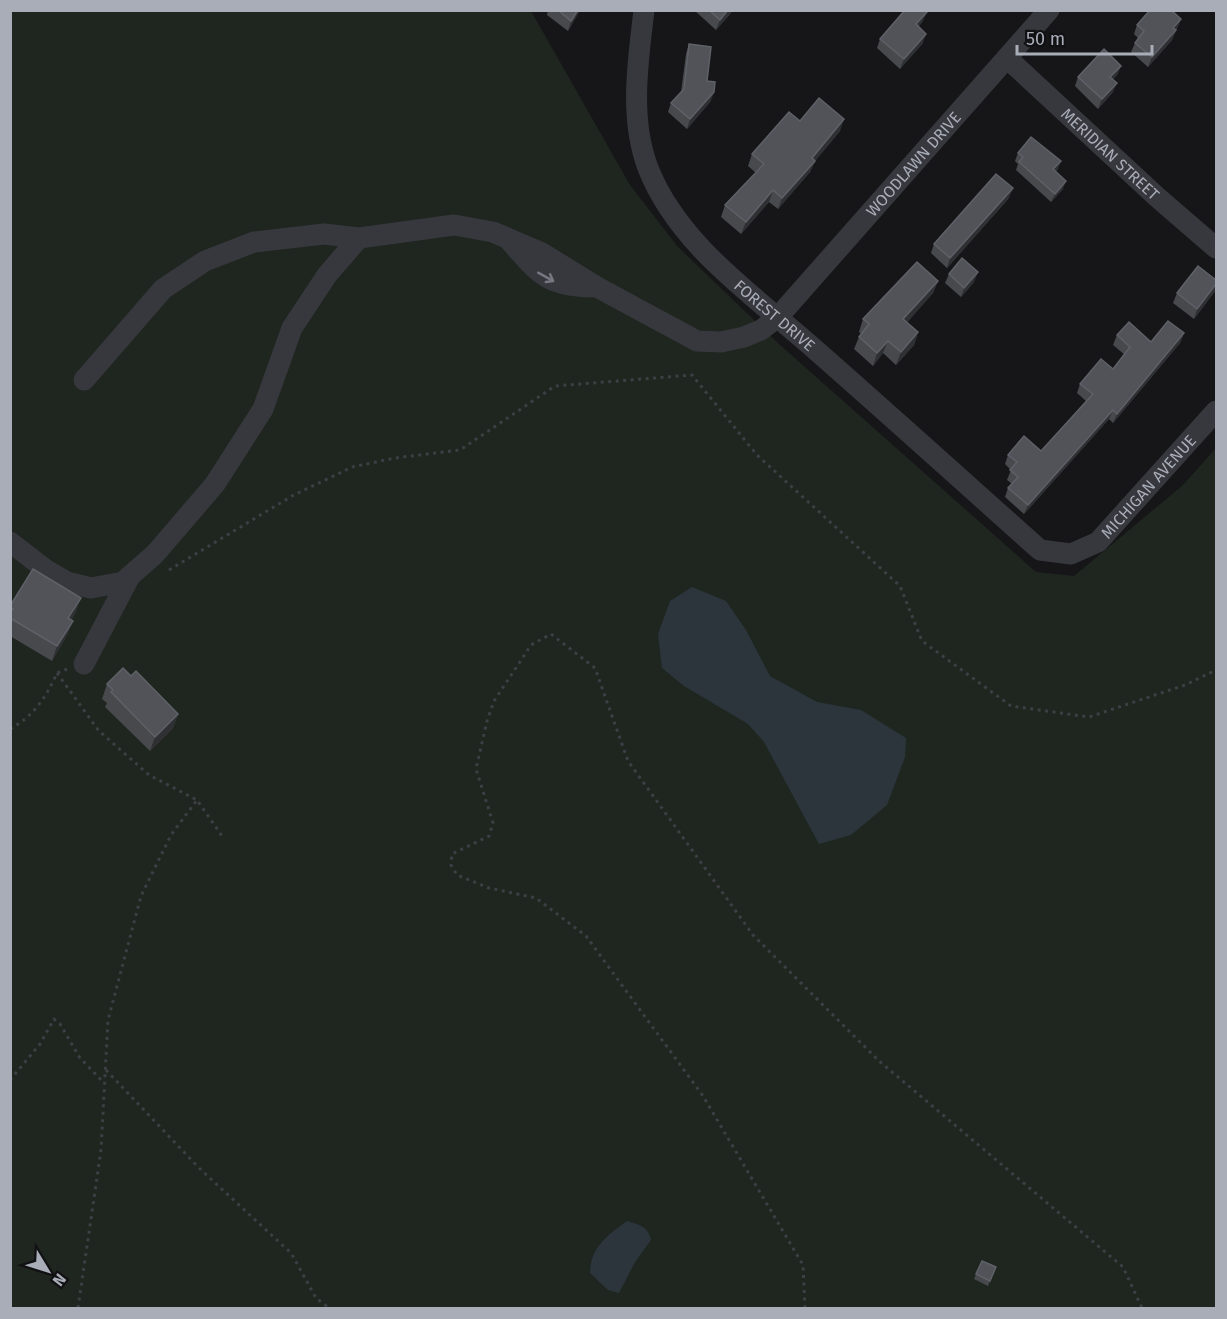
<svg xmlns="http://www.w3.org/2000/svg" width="1227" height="1319" font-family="'Fira Sans',sans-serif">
  <rect width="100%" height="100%" fill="#161618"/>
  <!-- green -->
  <path fill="#1e261f" d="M10,11H531L630,185L678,247L779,344L1036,572L1074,576L1183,485L1216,448V1308H11Z"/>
  <!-- water -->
  <g fill="#2c353c">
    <path d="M692,587L726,601L746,630L770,676L817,702L861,710L906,738L905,757L887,805L851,835L819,844L764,742L748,724L684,686L662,668L658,634L670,601Z"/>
    <path d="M627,1221C638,1224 649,1227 651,1240L635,1262L619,1293L608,1290L590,1273C591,1246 607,1236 627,1221Z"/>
  </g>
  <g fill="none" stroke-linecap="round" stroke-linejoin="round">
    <!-- path -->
    <g stroke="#3d3f44" stroke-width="3" stroke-dasharray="3 4.5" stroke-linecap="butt">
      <path d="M169,570L292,496L352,467L395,458L460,450L555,386L692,375L757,455L900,586L922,641L1011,706L1089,717L1185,685L1216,670"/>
      <path d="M57,673L99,731L149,775L197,800L222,836"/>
      <path d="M10,729C33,717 47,696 57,673L67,669"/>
      <path d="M106,1070L199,1168L291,1253L316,1298L329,1308"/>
      <path d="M10,1080L40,1044L54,1019L60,1024L80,1058L104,1083"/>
      <path d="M78,1308L101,1150L108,1020L141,896L171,835L197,800"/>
      <path d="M805,1308L803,1265L703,1096L586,936L536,898L489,888L457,875L451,865L452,854L489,836L493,823L476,769L487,721L494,701L531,645L551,634L595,668L628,761L753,935L879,1061L1123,1267L1142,1308"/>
    </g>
    <!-- minor -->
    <g stroke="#37383d" stroke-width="21">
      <path id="s1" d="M644,10C638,62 629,118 648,168C679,247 758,298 819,353C893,418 966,484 1040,550L1071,554L1098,542L1216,411"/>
      <path id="s2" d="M1007,58L1157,197L1216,248"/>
      <path d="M509,240C538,272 544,286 592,287"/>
      <path id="s3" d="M84,380L163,289L205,261L254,242L324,234L359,238L454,225L493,232L542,253L597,287L697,341L721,342L744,337L761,330L778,317L1049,10"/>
      <path d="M10,542L45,569L67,582L91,588L123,582L155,554L215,484L263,409L292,328L327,275L359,238"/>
      <path d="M84,664L130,576"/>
    </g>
  </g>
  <!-- wall -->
  <g fill="#47494d">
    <path d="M548,10H580L568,31L547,15Z"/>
    <path d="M694,10H732L731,13L716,30Z"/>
    <path d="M1181,19L1172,40L1148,67L1131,52L1135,43L1138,38L1134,34L1137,25Z"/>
    <path d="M923,21L918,27L923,43L900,69L877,48L880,39Z"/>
    <path d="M689,44L707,81L714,92L710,102L687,129L668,112L671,103L681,92L686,54Z"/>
    <path d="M1121,66L1117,75L1113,79V92L1098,109L1075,86L1078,77Z"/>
    <path d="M800,121L840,131L815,161L810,172L778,209L769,202L741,234L721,217L725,205L756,173L748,166L752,154Z"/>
    <path d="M1018,153L1058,169L1056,171L1063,189L1051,202L1016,170L1018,164L1015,161Z"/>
    <path d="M1009,198L947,268L931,253L934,244Z"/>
    <path d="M949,274L974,282L961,297L945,283Z"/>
    <path d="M938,281L933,293L907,322L918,332L914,345L896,365L883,353L873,366L854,349L859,337L861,334L859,332L863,319Z"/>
    <path d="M1215,291L1194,319L1173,303L1177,293Z"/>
    <path d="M1184,333L1180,343L1113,423L1109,419L1024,514L1005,497L1008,488L1012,484L1007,480L1011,470L1005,464L1008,455L1041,451L1086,401L1077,393L1080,384L1113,369L1125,355L1113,345L1117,335L1151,342Z"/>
    <path d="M10,606L76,612L71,620L73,621L67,635L52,661L10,636Z"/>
    <path d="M131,676L178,714L173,728L150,751L105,707L107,703L102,699L107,684Z"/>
    <path d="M996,1267L988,1286L974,1279L976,1274Z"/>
  </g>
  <!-- shaded-wall -->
  <g fill="#2f3033">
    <path d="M578,10H580L568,31L571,21Z"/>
    <path d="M728,10H732L731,13L716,30L720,20Z"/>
    <path d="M927,12L923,21L912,34L916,24Z"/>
    <path d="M1181,19L1172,40L1148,67L1152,57L1173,28Z"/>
    <path d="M926,34L923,43L900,69L904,59Z"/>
    <path d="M1121,66L1117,75L1107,86L1110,77Z"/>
    <path d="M1117,83L1113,92L1098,109L1102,99Z"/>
    <path d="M714,92L710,102L687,129L690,119Z"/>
    <path d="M844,119L840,131L815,161L810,172L778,209L782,198L812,158Z"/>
    <path d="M1061,161L1058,169L1050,178L1053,169Z"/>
    <path d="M1066,181L1063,189L1051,202L1055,194Z"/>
    <path d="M1013,188L1009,198L947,268L950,258Z"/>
    <path d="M773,190L769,202L741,234L746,222Z"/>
    <path d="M978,272L974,282L961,297L964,288Z"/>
    <path d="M938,281L933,293L899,332L903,319Z"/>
    <path d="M1216,284L1215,291L1194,319L1197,309Z"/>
    <path d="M918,332L914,345L896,365L901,352Z"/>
    <path d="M1184,333L1180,343L1113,423L1117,414Z"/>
    <path d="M888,341L883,353L873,366L877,353Z"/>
    <path d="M1113,410L1109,419L1024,514L1028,505Z"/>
    <path d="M81,598L76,612L63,633L68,618Z"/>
    <path d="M73,621L67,635L52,661L57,646Z"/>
    <path d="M178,714L173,728L150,751L155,737Z"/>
  </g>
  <!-- building -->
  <g fill="#525359" stroke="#5f6168" stroke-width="1.5">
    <path d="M558,10H578L571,21Z"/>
    <path d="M709,10H728L720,20Z"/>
    <path d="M905,10H925L927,12L916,24L926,34L904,59L880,39Z"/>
    <path d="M1150,10H1171L1181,19L1173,28L1176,30L1152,57L1135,43L1144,31L1137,25Z"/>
    <path d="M689,44L711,47L707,81L715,82L714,92L690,119L671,103L684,89Z"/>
    <path d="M1104,49L1121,66L1110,77L1117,83L1102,99L1078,77Z"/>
    <path d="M819,98L844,119L812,158L815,161L782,198L773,190L746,222L725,205L764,164L752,154L789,112L800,121Z"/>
    <path d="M1031,137L1061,161L1053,169L1066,181L1055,194L1019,162L1023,157L1018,153Z"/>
    <path d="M996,174L1013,188L950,258L934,244Z"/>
    <path d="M962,258L978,272L964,288L949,274Z"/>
    <path d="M917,262L938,281L903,319L918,332L901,352L888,341L877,353L859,337L869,324L863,319Z"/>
    <path d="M1198,266L1216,280V284L1197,309L1177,293Z"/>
    <path d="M1168,321L1184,333L1117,414L1113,410L1028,505L1008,488L1018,477L1010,470L1017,462L1008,455L1024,436L1041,451L1093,394L1080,384L1101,359L1113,369L1130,347L1117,335L1129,322L1151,342Z"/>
    <path d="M33,569L81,598L68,618L73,621L57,646L10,618V613L13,609L10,608V606Z"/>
    <path d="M123,668L131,676L136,671L178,714L155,737L111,692L113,690L107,684Z"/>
    <path d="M982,1261L996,1267L990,1281L976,1274Z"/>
  </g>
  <!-- one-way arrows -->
  <defs><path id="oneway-shaft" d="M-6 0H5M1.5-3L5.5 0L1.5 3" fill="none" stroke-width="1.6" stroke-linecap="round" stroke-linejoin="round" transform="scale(1.5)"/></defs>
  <use stroke="#757881" href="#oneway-shaft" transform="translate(546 277) rotate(29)"/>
  <g text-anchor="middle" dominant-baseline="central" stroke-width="4.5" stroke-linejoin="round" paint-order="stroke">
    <!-- street labels -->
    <g font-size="16" fill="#a8adb8" stroke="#111113">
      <text stroke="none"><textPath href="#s2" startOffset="141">MERIDIAN STREET</textPath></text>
      <text stroke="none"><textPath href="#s3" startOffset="988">WOODLAWN DRIVE</textPath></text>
      <text stroke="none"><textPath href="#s1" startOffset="356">FOREST DRIVE</textPath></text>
      <text stroke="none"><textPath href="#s1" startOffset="846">MICHIGAN AVENUE</textPath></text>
    </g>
  </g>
  <!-- border -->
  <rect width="1227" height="1319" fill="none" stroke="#a8adb8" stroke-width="24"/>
  <!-- north arrow -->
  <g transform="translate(48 1271) rotate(128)" stroke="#111113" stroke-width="4.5" paint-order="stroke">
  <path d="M0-4.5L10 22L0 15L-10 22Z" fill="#a8adb8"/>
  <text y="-9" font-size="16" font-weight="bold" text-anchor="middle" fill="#a8adb8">N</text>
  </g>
  <!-- scale -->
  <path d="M1017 45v9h135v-9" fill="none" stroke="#a8adb8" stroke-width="3"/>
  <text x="1026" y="45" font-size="18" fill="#a8adb8" stroke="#111113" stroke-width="4.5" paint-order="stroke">50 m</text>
</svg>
